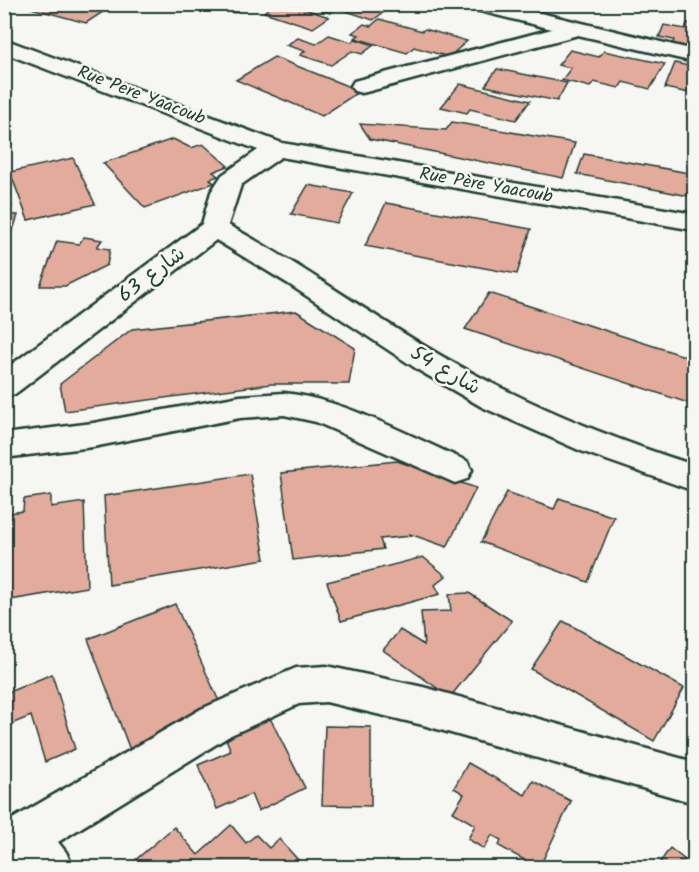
<svg xmlns="http://www.w3.org/2000/svg" width="699" height="872" font-family="Kalam,'Playpen Sans Arabic',sans-serif">
  <rect width="100%" height="100%" fill="#f6f6f2"/>
  <filter id="ink" filterUnits="userSpaceOnUse"><feTurbulence type="fractalNoise" baseFrequency=".0167" numOctaves="2"/><feDisplacementMap in="SourceGraphic" scale="12" xChannelSelector="R" yChannelSelector="G"/><feConvolveMatrix kernelMatrix="1 2 1 2 8 2 1 2 1" color-interpolation-filters="sRGB"/></filter>
  <g filter="url(#ink)">
    <!-- building -->
    <g fill="#e3ab9b" stroke="#1f3d34" stroke-width="1.5">
      <path d="M37,4H115L86,23L31,8Z"/>
      <path d="M167,4H191L184,10L165,6Z"/>
      <path d="M198,4H245L235,13Z"/>
      <path d="M275,4H290L329,17L313,28L264,12Z"/>
      <path d="M303,4H344L330,13Z"/>
      <path d="M351,4H382L391,7L373,20L343,10Z"/>
      <path d="M379,19L422,31L425,29L467,41L449,57L414,47L407,53L355,38L359,35L352,33L364,24L371,26Z"/>
      <path d="M687,23L694,24V51L671,47L674,40L659,37L664,25L685,29Z"/>
      <path d="M329,35L351,42L355,39L374,45L362,54L352,51L331,65L300,55L305,51L286,45L298,38L316,44Z"/>
      <path d="M570,50L599,57L604,51L665,64L650,89L623,82L619,88L594,82L590,87L562,80L571,68L558,65Z"/>
      <path d="M274,57L360,91L322,116L236,80Z"/>
      <path d="M675,63L694,67V94L665,88Z"/>
      <path d="M497,69L567,83L557,101L485,86Z"/>
      <path d="M460,84L530,101L516,120L470,109L467,113L441,107Z"/>
      <path d="M452,122L575,143L563,178L370,139L360,124L446,130Z"/>
      <path d="M173,139L191,148L203,144L228,166L213,172L218,176L210,179L214,183L145,208L103,163Z"/>
      <path d="M584,154L694,174V197L577,174Z"/>
      <path d="M73,158L95,204L28,220L10,172Z"/>
      <path d="M308,185L353,193L337,223L291,214Z"/>
      <path d="M386,203L531,229L517,274L365,246Z"/>
      <path d="M4,206H12L9,215H18L13,230H4Z"/>
      <path d="M84,237L102,240L97,247L110,249L107,265L65,286H40L57,241L79,244Z"/>
      <path d="M489,293L694,359V405L465,329Z"/>
      <path d="M296,311L355,348L349,384H271L65,411L60,384L132,329Z"/>
      <path d="M397,461L476,488L447,547L410,534L411,536L380,539L383,549L293,560L281,473Z"/>
      <path d="M250,474L265,559L109,585L104,496Z"/>
      <path d="M507,492L554,509L559,498L614,517L588,582L481,542Z"/>
      <path d="M51,495V507L84,502L87,587L4,601V514L23,511L24,499Z"/>
      <path d="M423,557L446,576L435,585L440,594L341,621L327,582Z"/>
      <path d="M469,593L512,621L450,697L383,650L400,630L424,645L421,612L451,611L449,594Z"/>
      <path d="M175,604L223,710L130,750L88,639Z"/>
      <path d="M563,621L684,688L654,741L531,669Z"/>
      <path d="M52,674L75,749L45,762L31,716L4,727V694Z"/>
      <path d="M268,714L305,788L258,811L251,794L217,809L198,765L231,751L224,734Z"/>
      <path d="M325,726L371,727V806L322,805Z"/>
      <path d="M468,763L525,795L533,781L571,801L539,868L499,846L501,840L492,835L484,849L468,839L475,825L453,812L464,794L454,788Z"/>
      <path d="M231,825L246,843L256,835L269,848L279,839L299,861L291,868H126L174,827L198,855Z"/>
      <path d="M670,848L694,867V868H656Z"/>
    </g>
    <g fill="none" stroke-linecap="round" stroke-linejoin="round">
      <!-- minor casing -->
      <g stroke="#1f3d34" stroke-width="5">
        <g id="minor">
          <path d="M465,4H503L694,50V62L578,35L370,91L362,93L354,91L351,86L354,81L552,29L468,8Z"/>
          <path d="M4,39L282,143L694,214V230L281,157L241,185L228,225C303,265 371,316 445,358C524,403 608,438 694,465V491L581,451L482,407L420,371L287,283L216,240L15,394L4,397V370L202,224L211,192L222,175L258,150L4,53Z"/>
          <path d="M284,393C344,399 411,437 467,461L472,470L467,479L455,483L316,422L284,415L240,418L93,447L4,458V434L93,423L240,396Z"/>
          <path d="M326,666L423,687L694,762V803L423,725L326,702L299,704L231,735L58,842L66,852L73,868H4V824L9,821L201,709L296,668Z"/>
        </g>
      </g>
      <!-- minor -->
      <use href="#minor" fill="#f6f6f2" fill-rule="evenodd"/>
    </g>
  </g>
  <g text-anchor="middle" dominant-baseline="central" stroke-width="5" stroke-linejoin="round" paint-order="stroke">
    <!-- far-street labels -->
    <g font-size="18" fill="#1f3d34" stroke="#f6f6f2">
      <text transform="translate(141 96) rotate(21)">Rue Pere Yaacoub</text>
      <text transform="translate(486 186) rotate(10)">Rue Père Yaacoub</text>
    </g>
    <!-- street labels -->
    <g font-size="21" fill="#1f3d34" stroke="#f6f6f2">
      <text transform="translate(152 275) rotate(-37)">شارع 63</text>
      <text transform="translate(445 371) rotate(30)">شارع 54</text>
    </g>
  </g>
  <!-- margin -->
  <rect width="699" height="872" fill="none" stroke="#f6f6f2" stroke-width="24"/>
  <rect x="12" y="12" width="675" height="848" fill="none" stroke="#1f3d34" stroke-width="2" filter="url(#ink)"/>
</svg>
